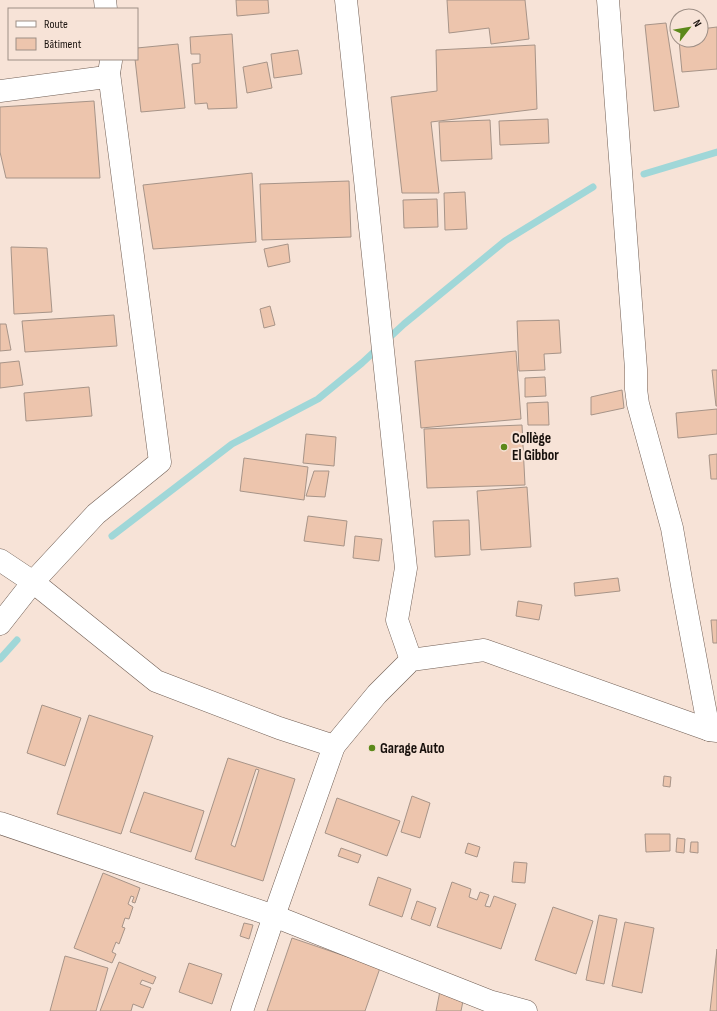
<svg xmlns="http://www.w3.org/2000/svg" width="717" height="1011" font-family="'Sofia Sans Condensed',sans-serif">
  <rect width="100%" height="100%" fill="#f7e3d7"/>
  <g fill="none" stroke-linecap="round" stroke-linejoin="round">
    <!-- stream -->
    <g stroke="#a0d7d8" stroke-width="7">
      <path d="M644,174L717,152"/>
      <path d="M112,536L232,444L318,399L362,363L404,324L505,241L593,187"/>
      <path d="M0,659L17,640"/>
    </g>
  </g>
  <!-- building -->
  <g fill="#edc5ad" stroke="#a79488" fill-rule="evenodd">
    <path d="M236,0H268L269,13L237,16Z"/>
    <path d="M447,0H525L529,39L491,44L489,28L449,33Z"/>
    <path d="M666,23L679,107L654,111L645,25Z"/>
    <path d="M717,27V69L682,72L679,40H701V29Z"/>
    <path d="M232,34L237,108L208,109L207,103L195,104L192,64L200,63V54H191L190,37Z"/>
    <path d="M178,44L185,108L141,112L135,59H137V48Z"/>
    <path d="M535,45L537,109L431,122L439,193H402L391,97L437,91L436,50Z"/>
    <path d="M298,50L302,74L274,78L271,54Z"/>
    <path d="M267,62L272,88L247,93L243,67Z"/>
    <path d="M94,101L100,178H6L0,152V107Z"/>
    <path d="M548,119L549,143L500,145L499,121Z"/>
    <path d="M490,120L492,159L441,161L439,122Z"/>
    <path d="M252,173L256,242L153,249L143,185Z"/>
    <path d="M349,181L351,237L262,240L260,184Z"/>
    <path d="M465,192L467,229L445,230L444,193Z"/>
    <path d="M437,199L438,227L404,228L403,200Z"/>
    <path d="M288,244L290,262L268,267L264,249Z"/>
    <path d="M11,247L47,248L52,312L14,314Z"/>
    <path d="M270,306L275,325L264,328L260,309Z"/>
    <path d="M114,315L117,346L25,352L22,321Z"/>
    <path d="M559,320L561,353L544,354L545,370L519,371L517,321Z"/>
    <path d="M0,324H6L11,350L0,351Z"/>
    <path d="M516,351L521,419L421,428L415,361Z"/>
    <path d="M19,361L23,385L0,388V363Z"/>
    <path d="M712,370H717V406H716Z"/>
    <path d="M545,377L546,396L525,397V378Z"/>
    <path d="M89,387L92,416L26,421L24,393Z"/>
    <path d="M622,390L624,408L591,415V397Z"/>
    <path d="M548,402L549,425H528L527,403Z"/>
    <path d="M717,409V434L678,438L676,413Z"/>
    <path d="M522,425L525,485L427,488L424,429Z"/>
    <path d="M306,434L336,437L334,466L303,463Z"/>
    <path d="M717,454V479H711L709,455Z"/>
    <path d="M244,458L308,467L304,500L240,491Z"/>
    <path d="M314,471H329L325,497L306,496Z"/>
    <path d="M527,487L531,547L481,550L477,491Z"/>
    <path d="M308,516L347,521L344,546L304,541Z"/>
    <path d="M469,520L470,555L435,557L433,521Z"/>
    <path d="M355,536L382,539L379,561L353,558Z"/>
    <path d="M618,578L620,591L575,596L574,583Z"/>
    <path d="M518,601L542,605L539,620L516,616Z"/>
    <path d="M711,620H717V643H713Z"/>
    <path d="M42,705L81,718L65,766L27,753Z"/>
    <path d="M89,715L153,736L121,834L57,814Z"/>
    <path d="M228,758L295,779L263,881L195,859ZM256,769L259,770L235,847L231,845Z"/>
    <path d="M664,776L671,777L670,787L663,786Z"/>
    <path d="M144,792L204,811L191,852L130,832Z"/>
    <path d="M412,796L430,803L420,838L401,832Z"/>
    <path d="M337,798L400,821L387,856L325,833Z"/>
    <path d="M645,834H670V851L646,852Z"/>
    <path d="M677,838L685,839L684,853L676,852Z"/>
    <path d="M691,842H698V853L690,852Z"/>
    <path d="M468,843L480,847L477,857L465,853Z"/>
    <path d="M341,848L361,855L358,863L338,856Z"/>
    <path d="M514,862L527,863L525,883L512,882Z"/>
    <path d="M103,873L140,888L135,903L132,902L134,897L131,896L128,904L133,907L129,919L125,918L122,927L125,928L119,944L116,942L112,952L116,954L112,963L74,948Z"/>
    <path d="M378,877L411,889L402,917L369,905Z"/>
    <path d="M452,882L471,889L469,897L477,900L480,892L489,895L485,906L490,907L494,896L516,904L501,949L437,927Z"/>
    <path d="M417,901L436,908L430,926L411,919Z"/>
    <path d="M553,907L593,921L576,974L535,960Z"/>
    <path d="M599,915L617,919L604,984L586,980Z"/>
    <path d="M625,922L654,928L642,993L612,986Z"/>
    <path d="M244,923L253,925L249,939L240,936Z"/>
    <path d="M292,938L380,968L365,1011H267Z"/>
    <path d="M717,949V1011H710Z"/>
    <path d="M65,956L108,968L96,1011H50Z"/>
    <path d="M119,962L156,977L153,984L142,980L140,984L151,988L143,1008L133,1004L131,1011H100Z"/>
    <path d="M189,963L222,974L212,1004L179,992Z"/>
    <path d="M440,991L464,996L461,1011H436Z"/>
  </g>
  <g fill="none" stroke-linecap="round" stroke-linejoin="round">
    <!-- minor casing -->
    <g stroke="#715f55" stroke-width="23">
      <g id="minor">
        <path d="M105,0L106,9"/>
        <path d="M346,0L406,568L397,620L411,660"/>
        <path d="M608,0L636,369V389L638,404L672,528L683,591L709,730"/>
        <path d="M0,91L106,77L109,73L111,61"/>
        <path d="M0,560L33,582L156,681L279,728L334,746L377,694L411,660L484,650L709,730L717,731"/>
        <path d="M0,624L33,582L96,514L160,462L109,73"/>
        <path d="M0,823L274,916L489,1001L526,1011"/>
        <path d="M242,1011L274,916L334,746"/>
      </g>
    </g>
    <!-- minor -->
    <use href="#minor" stroke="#fff" stroke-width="22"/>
  </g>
  <!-- markers -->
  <g fill="#5c891a" stroke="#f7e3d7" stroke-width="1.5">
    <circle cx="504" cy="447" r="4"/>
    <circle cx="372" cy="748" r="4"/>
  </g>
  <g text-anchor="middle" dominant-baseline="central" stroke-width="4" stroke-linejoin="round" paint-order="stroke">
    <!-- poi labels -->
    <g font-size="15" font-weight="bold" fill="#18110d" stroke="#f7e3d7" text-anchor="start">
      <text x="512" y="438">Collège<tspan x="512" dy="17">El Gibbor</tspan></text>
      <text x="380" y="748">Garage Auto</text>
    </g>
  </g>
  <!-- legend -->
  <rect x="8" y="8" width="130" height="52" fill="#f7e3d7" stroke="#9e8f86"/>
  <rect x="16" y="21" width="20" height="6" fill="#ffffff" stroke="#9e8f86"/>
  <text x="44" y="28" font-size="12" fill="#18110d">Route</text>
  <rect x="16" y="38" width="20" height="12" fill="#edc5ad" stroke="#9e8f86"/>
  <text x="44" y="48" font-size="12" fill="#18110d">Bâtiment</text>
  <!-- north arrow -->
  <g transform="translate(689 28) rotate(59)"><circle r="19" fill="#f7e3d7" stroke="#9e8f86"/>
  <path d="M0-3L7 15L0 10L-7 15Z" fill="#5c891a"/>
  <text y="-6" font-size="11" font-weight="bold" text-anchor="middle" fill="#18110d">N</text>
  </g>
</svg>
